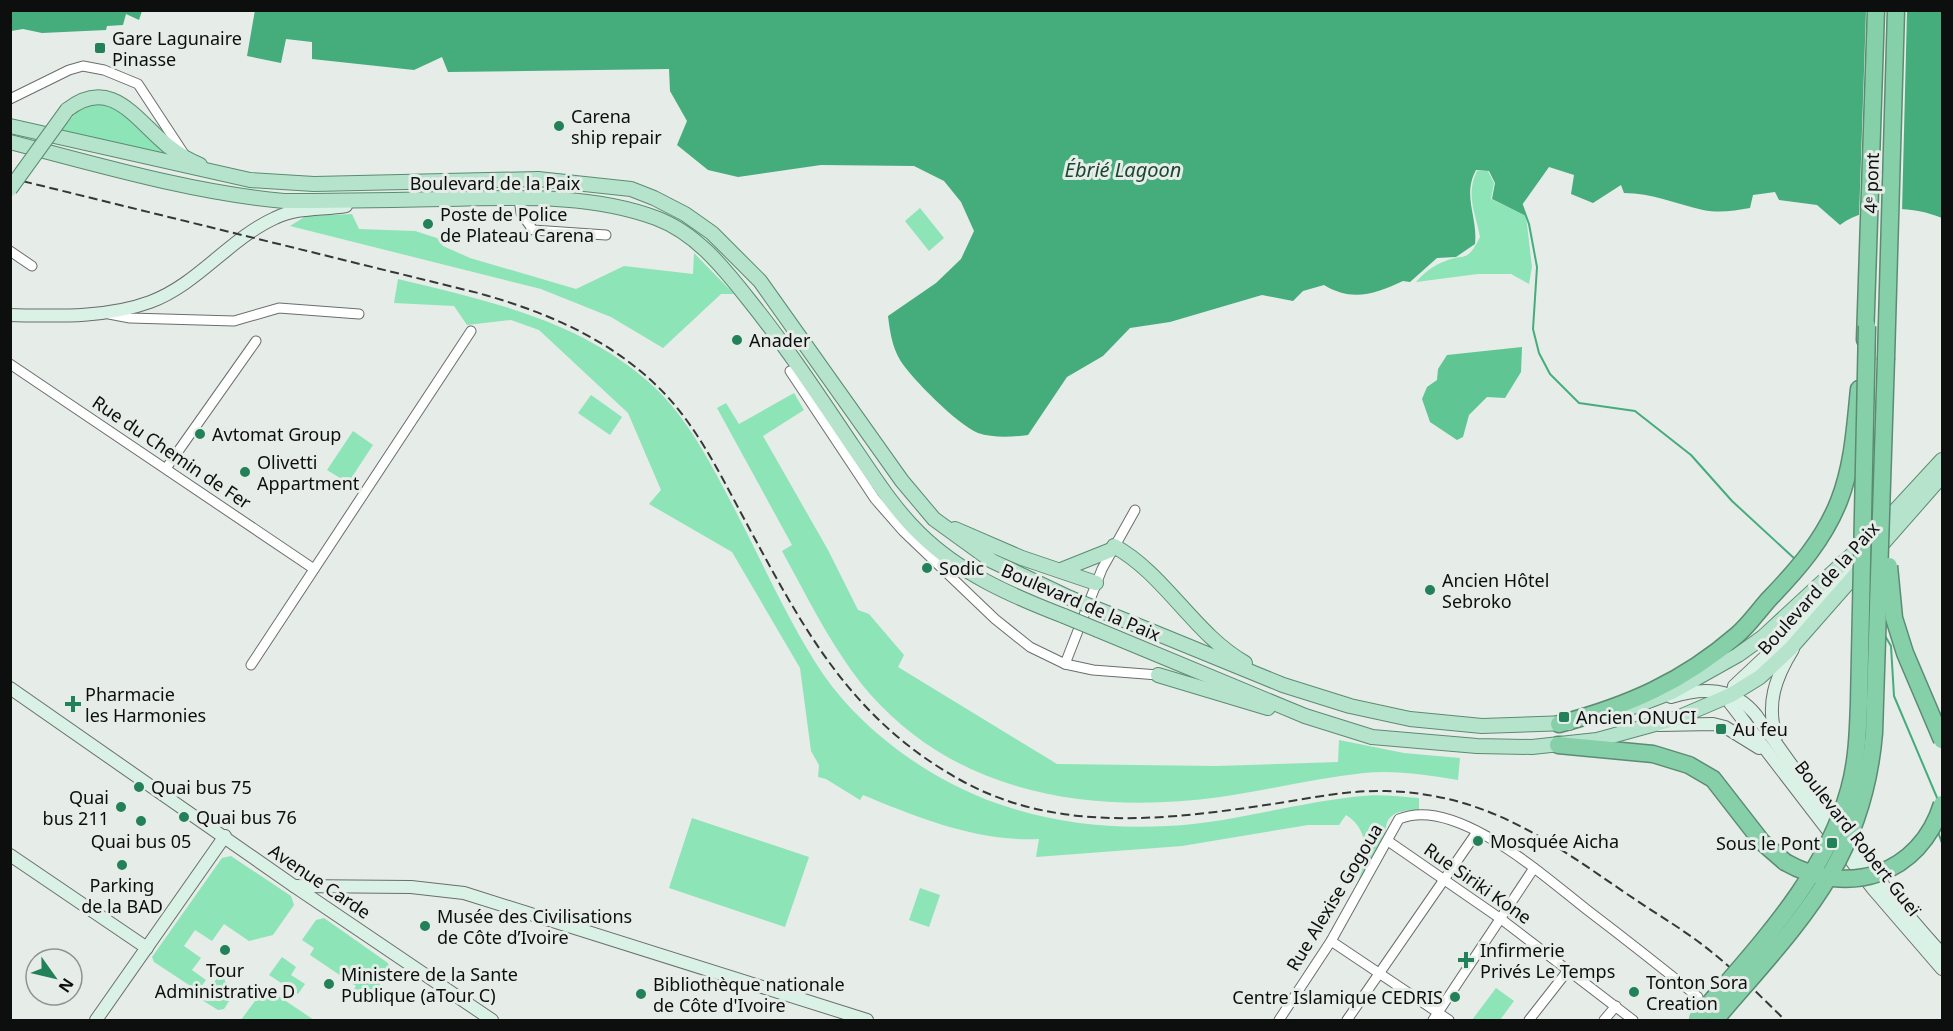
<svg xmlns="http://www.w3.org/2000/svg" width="1953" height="1031" font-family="'Noto Sans',sans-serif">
  <rect width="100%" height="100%" fill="#e6ece8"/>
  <!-- green -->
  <g fill="#8de4b7">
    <path d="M95,103L115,106L177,160L59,132L77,112Z"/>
    <path d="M1477,171H1488L1494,183L1491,199L1526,216L1532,267L1529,284L1511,274H1478L1416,282C1423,274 1432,266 1443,262C1465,252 1466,265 1480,237C1476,214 1465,195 1477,171Z"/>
    <path d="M920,208L944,238L929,251L905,221Z"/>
    <path d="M352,214L359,229L415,231L437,238L443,246L470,258L576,289L624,266L693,274L694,253L734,294H721L663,348L611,317L541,289L290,226L306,216Z"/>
    <path d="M398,279C489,301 580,320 652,385C688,418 711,464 733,506C762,561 788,622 823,674C865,735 940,787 1011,808C1062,824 1115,829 1168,826C1231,823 1298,802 1362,796C1381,794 1401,797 1419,798V810C1389,810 1381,819 1388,849L1308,975L1305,971C1328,938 1398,847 1346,815L1339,825H1308L1182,846L1036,857L1039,839C978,842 919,818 863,795L860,800L826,779L818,777L819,765L811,751L800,668L732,552L649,504L661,490L628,413L539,330L511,320L467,325L454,306L394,303Z"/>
    <path d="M794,393L804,410L763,436L828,550L858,610L869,614L904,655L898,667L1057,764L1216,766L1338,762L1339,740L1404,753L1460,758L1458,780C1427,775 1395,770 1364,773C1316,778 1268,790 1220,797C1093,814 960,796 870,694C834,652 809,600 782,551L792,545L717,408L726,403L739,424Z"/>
    <path d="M591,395L622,417L610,435L578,413Z"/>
    <path d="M353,431L373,445L348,483L327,470Z"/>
    <path d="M692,818L809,857L785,927L669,888Z"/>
    <path d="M231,856L291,896L294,905L273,935L249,941L224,924L212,941L195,930L184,946L201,958L192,970L206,980L198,991L154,962L152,957L222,858Z"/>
    <path d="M920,888L940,895L929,927L909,920Z"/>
    <path d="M324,918L388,963L390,970L377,989L358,992L354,989L356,986L310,955L314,948L302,940L316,920Z"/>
    <path d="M282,957L296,967L291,975L305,984L298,994L269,975Z"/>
    <path d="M219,975L224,978L231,998L224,1009L218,1010L202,1000Z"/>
    <path d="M265,987L314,1020H241Z"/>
    <path d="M1496,988L1514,1001L1500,1020H1472Z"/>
  </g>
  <!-- forest -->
  <path fill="#5fc593" d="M1522,347L1521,372L1505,398L1487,397L1469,415L1463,437L1457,440L1430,422L1422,399L1427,387L1437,380L1438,369L1447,355Z"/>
  <!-- water -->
  <g fill="#45ac7c">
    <path d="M255,10L1942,11V218C1912,205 1867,204 1840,225L1817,205L1779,200L1775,192L1753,195L1750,208C1734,211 1719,213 1703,210C1676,204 1652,193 1624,193L1621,185L1593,203L1571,194L1574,175L1549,167L1522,205L1526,216L1492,199L1495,183L1489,171L1476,170C1462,196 1478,217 1475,244L1456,257L1437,258L1410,282L1403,281C1375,294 1352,302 1324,285L1303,291L1293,301L1262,295L1170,322L1130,328L1103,356L1067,377L1028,435C1013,437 992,438 978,433C958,425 911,378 900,360C892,346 890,332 888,316L936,283L961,259L974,231L961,202L944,181L914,166L821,165L738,177L708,170L677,145L687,121L670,91L669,69L448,72L442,57L414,70L312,59V42L286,39L281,63L247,56Z"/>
    <path d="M10,11L11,10L142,11L139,20L126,14L123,25L107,26L106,30L42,33L23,29L11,31Z"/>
  </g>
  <!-- pier -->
  <path fill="#e6ece8" d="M1866,11H1907L1902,212L1878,218L1865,216L1859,218Z"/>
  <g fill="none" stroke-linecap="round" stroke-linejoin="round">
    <!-- stream -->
    <g stroke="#45ac7c" stroke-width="2">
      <path d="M1522,205L1529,224L1537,267L1533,329L1539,353L1550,374L1579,403L1635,411L1691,455L1732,501L1796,560"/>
      <path d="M1884,634L1891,646L1894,696L1938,800"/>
      <path d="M1938,832L1942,843"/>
    </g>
    <!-- street casing -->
    <g stroke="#6a6e6c" stroke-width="11">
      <g id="street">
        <path d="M10,99L69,70L83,66L104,70L138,84L184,154"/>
        <path d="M519,198L521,213L533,230L606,235"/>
        <path d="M10,251L32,266"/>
        <path d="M109,314L130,318L234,321L279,308L359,314"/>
        <path d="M10,364L314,569"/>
        <path d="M790,371L875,499L903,531L995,619L1030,647L1065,664L1093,670L1158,675"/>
        <path d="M167,467L256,341"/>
        <path d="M1065,664L1102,569L1135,510"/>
        <path d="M251,665L471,331"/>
        <path d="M1388,841L1501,919L1633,1020"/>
        <path d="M1331,941L1449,1020"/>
        <path d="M1279,1020L1331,941L1399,819C1455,795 1545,877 1586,909C1624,938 1661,967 1698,997"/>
        <path d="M1347,1020L1477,832"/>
        <path d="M1433,1020L1534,868"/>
        <path d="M1529,1020L1569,969"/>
        <path d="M1604,1020L1616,1006"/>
      </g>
    </g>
    <!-- secondary casing -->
    <g stroke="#6a6e6c" stroke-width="14">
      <g id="secondary">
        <path d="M10,315C56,316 107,318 150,302C197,285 229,239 275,218C297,207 322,210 346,206"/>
        <path d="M1862,550L1838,580L1781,642L1734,686L1730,703L1873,889L1942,969"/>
        <path d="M10,688L294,886L492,1020"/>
        <path d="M1671,697C1703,687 1733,687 1756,715C1814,798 1874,879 1942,954"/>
        <path d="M1659,725L1713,724L1725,727L1759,748"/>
        <path d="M1776,737C1766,704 1775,678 1793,649"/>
        <path d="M10,855L147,948"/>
        <path d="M294,886L411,887L464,893L867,1020"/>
        <path d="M96,1020L225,836"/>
      </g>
    </g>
    <!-- primary casing -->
    <g stroke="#5b8c72" stroke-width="16">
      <g id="primary">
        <path d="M67,110C111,75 136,120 168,146C178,154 188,160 200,165"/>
        <path d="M10,126L250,180L314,184L538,179L631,189L654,198L685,214L712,233L760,281L902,481L934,519L992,561L1070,598"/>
        <path d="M10,142C98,165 194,193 284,201C337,201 390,200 442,199C514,198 588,193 656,218C696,233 724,268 749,300C786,346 819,396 852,445C873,475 893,508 919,533C959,573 1012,596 1064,616"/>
        <path d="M955,529L1022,558L1096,583"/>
        <path d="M1114,546C1165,574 1194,634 1245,663"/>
        <path d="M1061,570L1111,550"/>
        <path d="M1107,613L1283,685L1350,706L1410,719L1482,726L1569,723"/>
        <path d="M1098,630L1305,716L1372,737L1477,746L1532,747L1597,740L1677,718L1731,695L1760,677L1790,649L1942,476"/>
        <path d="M1158,675L1268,708"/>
        <path d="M1609,716L1672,692L1738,655L1763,637L1870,538L1942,460"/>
      </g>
    </g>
    <!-- highway casing -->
    <g stroke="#5b8c72" stroke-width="19">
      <g id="highway">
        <path d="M1865,340L1876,10"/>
        <path d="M1886,358L1896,10"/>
        <path d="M1559,724C1627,706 1683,682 1737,635C1749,625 1759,610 1770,598C1798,569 1824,539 1839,501C1853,465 1855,428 1859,389"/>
        <path d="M1558,745L1653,754L1689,765L1713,779L1762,842L1785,862"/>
      </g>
    </g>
    <!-- street -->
    <use href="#street" stroke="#fff" stroke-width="9"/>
    <!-- secondary -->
    <use href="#secondary" stroke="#daf1e5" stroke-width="12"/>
    <!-- primary -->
    <use href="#primary" stroke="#b6e3cb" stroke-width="14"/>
    <!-- highway -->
    <use href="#highway" stroke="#85d0a8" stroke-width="16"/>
    <!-- rail -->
    <path stroke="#353836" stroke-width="2" stroke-dasharray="9 4.5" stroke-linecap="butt" d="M10,178L478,293C543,311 606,337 656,385C693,420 717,468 741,513C801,624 848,719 964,782C1060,834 1171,819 1273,804C1310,798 1349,790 1386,791C1487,794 1548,840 1627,894C1656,914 1688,932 1714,954C1739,974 1762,998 1785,1020"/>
    <!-- primary-bridge casing -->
    <g stroke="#5b8c72" stroke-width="16" stroke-linecap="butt">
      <g id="primary-bridge">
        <path d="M10,189L67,110"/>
        <path d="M1070,598L1107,613"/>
        <path d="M1064,616L1098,630"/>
      </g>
    </g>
    <!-- highway-bridge casing -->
    <g stroke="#5b8c72" stroke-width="19" stroke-linecap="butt">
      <g id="highway-bridge">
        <path d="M1889,566L1894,618L1905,653L1942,740"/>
        <path d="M1785,862C1848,898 1920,875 1942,804"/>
        <path d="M1697,1018C1756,948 1824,880 1849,790C1857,762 1858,732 1859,703L1867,326"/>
        <path d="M1715,1020C1795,926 1863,864 1874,733L1886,358"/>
      </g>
    </g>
    <!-- primary-bridge -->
    <use href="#primary-bridge" stroke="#b6e3cb" stroke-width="14"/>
    <!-- highway-bridge -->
    <use href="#highway-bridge" stroke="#85d0a8" stroke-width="16"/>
  </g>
  <!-- markers -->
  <g fill="#228159" stroke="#e6ece8" stroke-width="2">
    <rect x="94" y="42" width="12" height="12" rx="3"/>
    <circle cx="559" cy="126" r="6"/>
    <circle cx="428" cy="224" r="6"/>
    <circle cx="737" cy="340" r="6"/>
    <circle cx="200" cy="434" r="6"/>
    <circle cx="245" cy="472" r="6"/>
    <circle cx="927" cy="568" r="6"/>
    <circle cx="1430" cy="590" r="6"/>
    <path d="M70 695h6v6h6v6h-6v6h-6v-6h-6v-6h6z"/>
    <rect x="1558" y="711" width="12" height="12" rx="3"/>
    <rect x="1715" y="723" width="12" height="12" rx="3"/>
    <circle cx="139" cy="787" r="6"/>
    <circle cx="121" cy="807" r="6"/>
    <circle cx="184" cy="817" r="6"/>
    <circle cx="141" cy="821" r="6"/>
    <circle cx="1478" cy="841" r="6"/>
    <rect x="1826" y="837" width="12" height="12" rx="3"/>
    <circle cx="122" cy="865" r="6"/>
    <circle cx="425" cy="926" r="6"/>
    <circle cx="225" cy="950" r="6"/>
    <path d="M1463 951h6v6h6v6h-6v6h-6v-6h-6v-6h6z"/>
    <circle cx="329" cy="984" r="6"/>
    <circle cx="1634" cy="992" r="6"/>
    <circle cx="641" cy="994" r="6"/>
    <circle cx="1455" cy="997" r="6"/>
  </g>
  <g text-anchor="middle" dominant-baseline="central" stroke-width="6" stroke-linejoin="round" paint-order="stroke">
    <!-- poi labels -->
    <g font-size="18" fill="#0d0f0e" stroke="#e6ece8" text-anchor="start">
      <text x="112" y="38">Gare Lagunaire<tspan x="112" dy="21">Pinasse</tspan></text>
      <text x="571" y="116">Carena<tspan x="571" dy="21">ship repair</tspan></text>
      <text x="440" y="214">Poste de Police<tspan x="440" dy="21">de Plateau Carena</tspan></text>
      <text x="749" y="340">Anader</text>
      <text x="212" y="434">Avtomat Group</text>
      <text x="257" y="462">Olivetti<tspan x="257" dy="21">Appartment</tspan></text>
      <text x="939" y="568">Sodic</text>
      <text x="1442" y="580">Ancien Hôtel<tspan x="1442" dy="21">Sebroko</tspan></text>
      <text x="85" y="694">Pharmacie<tspan x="85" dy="21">les Harmonies</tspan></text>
      <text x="1576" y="717">Ancien ONUCI</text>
      <text x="1733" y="729">Au feu</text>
      <text x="151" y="787">Quai bus 75</text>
      <text x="109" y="797" text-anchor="end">Quai<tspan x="109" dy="21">bus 211</tspan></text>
      <text x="196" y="817">Quai bus 76</text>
      <text x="141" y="841" text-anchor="middle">Quai bus 05</text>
      <text x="1490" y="841">Mosquée Aicha</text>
      <text x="1820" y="843" text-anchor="end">Sous le Pont</text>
      <text x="122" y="885" text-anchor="middle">Parking<tspan x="122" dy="21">de la BAD</tspan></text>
      <text x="437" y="916">Musée des Civilisations<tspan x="437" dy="21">de Côte d’Ivoire</tspan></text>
      <text x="1480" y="950">Infirmerie<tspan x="1480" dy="21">Privés Le Temps</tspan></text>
      <text x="225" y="970" text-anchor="middle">Tour<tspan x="225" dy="21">Administrative D</tspan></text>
      <text x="341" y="974">Ministere de la Sante<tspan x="341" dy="21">Publique (aTour C)</tspan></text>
      <text x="1646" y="982">Tonton Sora<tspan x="1646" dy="21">Creation</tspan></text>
      <text x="653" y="984">Bibliothèque nationale<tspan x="653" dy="21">de Côte d'Ivoire</tspan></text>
      <text x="1443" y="997" text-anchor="end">Centre Islamique CEDRIS</text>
    </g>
    <!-- street labels -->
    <g font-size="18" fill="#0d0f0e" stroke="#e6ece8">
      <text x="495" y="183">Boulevard de la Paix</text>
      <text transform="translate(1871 183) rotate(-88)">4ᵉ pont</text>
      <text transform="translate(172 452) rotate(34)">Rue du Chemin de Fer</text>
      <text transform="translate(1818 588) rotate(-48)">Boulevard de la Paix</text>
      <text transform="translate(1081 602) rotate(23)">Boulevard de la Paix</text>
      <text transform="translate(1858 838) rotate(52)">Boulevard Robert Gueï</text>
      <text transform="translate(320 881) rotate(34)">Avenue Carde</text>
      <text transform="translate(1478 883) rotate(35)">Rue Siriki Kone</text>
      <text transform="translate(1334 897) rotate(-59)">Rue Alexise Gogoua</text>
    </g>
    <!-- water labels -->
    <g font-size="20" font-style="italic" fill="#1c4632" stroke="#e6ece8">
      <text x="1123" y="169">Ébrié Lagoon</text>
    </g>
  </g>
  <!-- border -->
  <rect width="1953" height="1031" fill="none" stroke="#0d0f0e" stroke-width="24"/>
  <!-- north arrow -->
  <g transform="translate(54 977) rotate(124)"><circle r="28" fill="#e6ece8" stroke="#8f9491" stroke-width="1.5"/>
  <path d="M0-4.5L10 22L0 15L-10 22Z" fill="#228159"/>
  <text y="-9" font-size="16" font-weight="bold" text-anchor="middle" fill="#0d0f0e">N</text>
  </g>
</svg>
